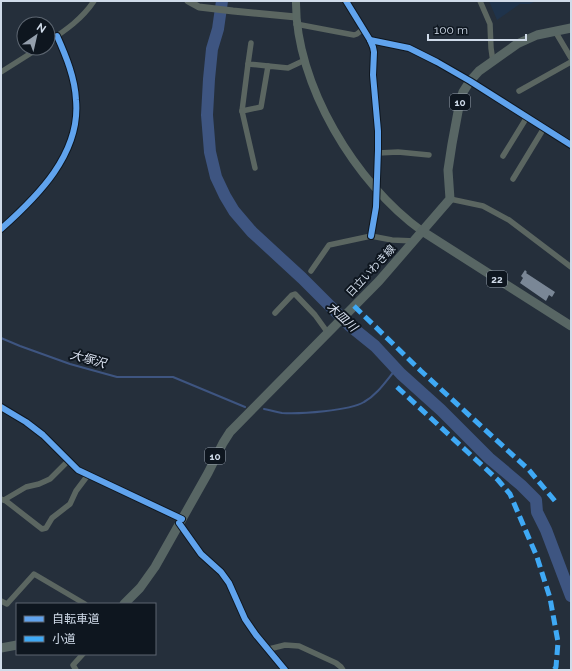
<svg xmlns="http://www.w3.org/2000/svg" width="572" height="671" font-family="Raleway,'Noto Sans JP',sans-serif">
  <rect width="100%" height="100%" fill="#252f3b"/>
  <!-- built -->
  <path fill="#1f334b" d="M489,1H536L530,4H520L497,20Z"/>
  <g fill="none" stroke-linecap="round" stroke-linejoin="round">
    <!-- stream -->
    <g stroke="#3e5581" stroke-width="2">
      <path d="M1,338L20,346L70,364L117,377H173L245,407"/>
      <path d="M264,409C270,410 276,412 282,413C300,414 349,411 364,402C377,395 386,381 396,369"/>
    </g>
    <!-- river -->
    <path stroke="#3e5581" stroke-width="12" d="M222,1L218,29L212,49L209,79L207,115L210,152L216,177L225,196L234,211L252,232L302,278L349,325L375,346L401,374L441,410L489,458L521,485L536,500L537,512L546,530L571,596"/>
  </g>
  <!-- building -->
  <path fill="#7a8796" d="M525,270L527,272L526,273L555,292L552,297L549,295L546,301L520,283L523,278L521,276Z"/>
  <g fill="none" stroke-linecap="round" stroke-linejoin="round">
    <!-- minor -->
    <g stroke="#5b6661" stroke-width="5.5">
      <path d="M346,1L370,40L373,47L374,52L373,75L378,131V150L376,207L371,236"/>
      <path d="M480,1L490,24L491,48L493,62"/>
      <path d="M296,24L354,35L357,34L363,29"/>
      <path d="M555,31L571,58"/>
      <path d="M370,40L409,48L437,62L470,81L571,145"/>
      <path d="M48,42C66,30 82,19 94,1"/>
      <path d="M251,43L248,64L268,66"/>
      <path d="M1,72L39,48"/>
      <path d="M519,91L571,62"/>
      <path d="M242,111L248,64"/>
      <path d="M378,153L398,152L429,155"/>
      <path d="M503,156L527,117"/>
      <path d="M255,168L242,111L261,107L268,66L288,68L305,60"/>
      <path d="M513,179L544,128"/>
      <path d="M450,199L483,206L509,220L571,267"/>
      <path d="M1,229C37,197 81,154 76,100C75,78 66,56 57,36"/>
      <path d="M311,271L329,245L371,236L392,240L415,241"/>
      <path d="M275,313L292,295L295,294L315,315L328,333"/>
      <path d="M1,407L26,422L43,435L78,470L182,519"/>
      <path d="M1,499L6,501L42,529L46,528L52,518L70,504L76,491L88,475"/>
      <path d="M4,500L26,487L39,484L50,479L68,461"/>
      <path d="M179,523L201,554L221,572L229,583L245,619L256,635L285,670"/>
      <path d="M1,601L7,604L34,574L85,604"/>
      <path d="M269,649L285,645L299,646L336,663L341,667L343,670"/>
      <path d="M76,670L73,665L83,654"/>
    </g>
    <!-- tertiary -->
    <path stroke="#5b6661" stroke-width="7" d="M188,1L199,7L233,11L296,17"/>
    <!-- secondary -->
    <path stroke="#5b6964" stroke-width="8" d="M296,1C295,84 356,184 422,231"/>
    <!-- primary -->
    <g stroke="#586664" stroke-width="9">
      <path d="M422,231L571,326"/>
      <path d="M124,604L140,588L155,567L208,473L223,443L230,432L379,281L450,199L448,170L452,144L460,101L463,92L470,81L479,71L517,44L528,39L537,35L571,28"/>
      <path d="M1,648L17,645"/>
    </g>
    <!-- quiet -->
    <g stroke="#3fa9f5" stroke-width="5" stroke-dasharray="10 5" stroke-linecap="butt">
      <path d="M354,306L421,371L529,470L555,501"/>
      <path d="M397,387L498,480L510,494L537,557L550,598L558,642L556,667L554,670"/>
    </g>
    <!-- cycleway casing -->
    <g stroke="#0e161f" stroke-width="8">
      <g id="cycleway">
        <path d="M346,1L370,40L373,47L374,52L373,75L378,131V150L376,207L371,236"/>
        <path d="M370,40L409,48L437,62L470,81L571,145"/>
        <path d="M1,229C37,197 81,154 76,100C75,78 66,56 57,36"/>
        <path d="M1,407L26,422L43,435L78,470L182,519"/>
        <path d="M179,523L201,554L221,572L229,583L245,619L256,635L285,670"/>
      </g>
    </g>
    <!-- cycleway -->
    <use href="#cycleway" stroke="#60a3ed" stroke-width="6"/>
  </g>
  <g text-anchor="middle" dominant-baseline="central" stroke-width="4" stroke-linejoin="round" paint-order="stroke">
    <!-- shield labels -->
    <g fill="#0e161f" stroke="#96a0ac" stroke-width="1">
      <rect x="450" y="94" width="20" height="16" rx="3"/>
      <rect x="487" y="271" width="20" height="16" rx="3"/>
      <rect x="205" y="448" width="20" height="16" rx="3"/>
    </g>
    <g font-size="10" font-weight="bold" fill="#d0dbe9">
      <text x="460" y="102">10</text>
      <text x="497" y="279">22</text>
      <text x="215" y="456">10</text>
    </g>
    <!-- street labels -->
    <g font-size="11" fill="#d0dbe9" stroke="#0e161f">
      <text transform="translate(371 271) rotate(-47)">日立いわき線</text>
    </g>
    <!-- water labels -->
    <g font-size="12" font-style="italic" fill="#dce4f3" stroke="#0e161f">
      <text transform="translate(342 317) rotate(43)">木皿川</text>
      <text transform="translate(88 359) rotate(16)">大塚沢</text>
    </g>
  </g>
  <!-- border -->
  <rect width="572" height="671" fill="none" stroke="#d0dbe9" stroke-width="4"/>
  <!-- legend -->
  <rect x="16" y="603" width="140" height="52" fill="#0e161f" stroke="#5c6570"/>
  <rect x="24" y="616" width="20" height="6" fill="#60a3ed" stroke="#5c6570"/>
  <text x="52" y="623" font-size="12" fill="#d0dbe9">自転車道</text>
  <rect x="24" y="636" width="20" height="6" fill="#3fa9f5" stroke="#5c6570"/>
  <text x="52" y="643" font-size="12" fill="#d0dbe9">小道</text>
  <!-- north arrow -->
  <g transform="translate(36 36) rotate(34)"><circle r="19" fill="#0e161f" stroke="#5c6570"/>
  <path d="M0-3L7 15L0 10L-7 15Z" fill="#949fac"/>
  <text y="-6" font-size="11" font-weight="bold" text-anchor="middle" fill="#d0dbe9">N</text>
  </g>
  <!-- scale -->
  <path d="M428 34v6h98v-6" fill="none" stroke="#d0dbe9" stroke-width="2"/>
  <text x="434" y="34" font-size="12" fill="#d0dbe9" stroke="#0e161f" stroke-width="3" paint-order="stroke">100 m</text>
</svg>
